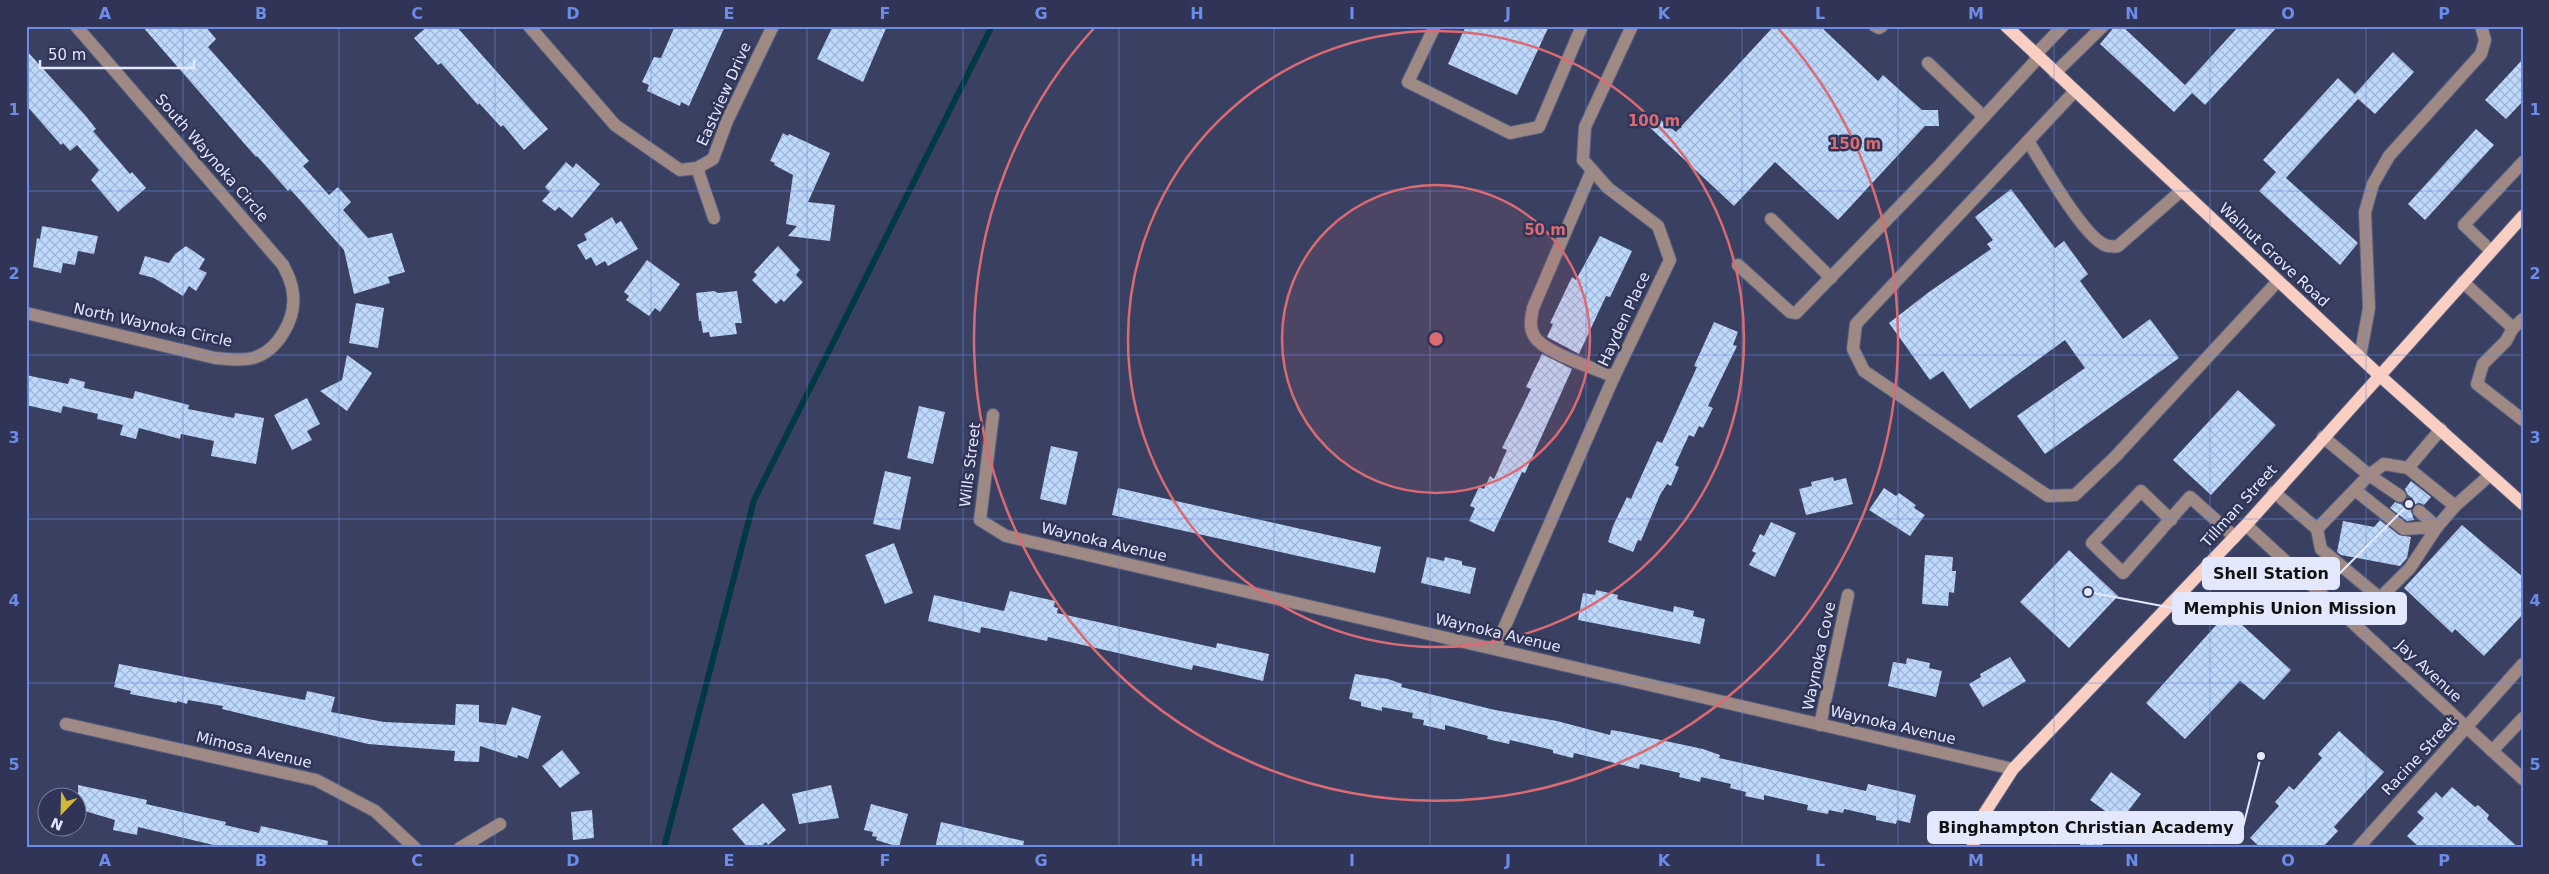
<svg xmlns="http://www.w3.org/2000/svg" width="2549" height="874" font-family="'DejaVu Sans',sans-serif">
  <defs>
    <pattern id="building-cross-hatch" width="8" height="8" patternUnits="userSpaceOnUse" patternTransform="scale(1.25)"><rect width="8" height="8" fill="#bed9fe"/><path d="M0 0l8 8M0 8l8-8" fill="none" stroke="#a0b4d2"/></pattern>
  </defs>
  <rect width="100%" height="100%" fill="#3a4062"/>
  <g fill="none" stroke-linecap="round" stroke-linejoin="round">
    <!-- stream -->
    <path stroke="#023843" stroke-width="6" d="M664,848L754,500L992,26"/>
  </g>
  <!-- building -->
  <g fill="url(#building-cross-hatch)">
    <path d="M142,26H205L216,39L208,47L309,161L303,166L329,195L338,187L351,202L343,210L368,238L392,233L405,272L388,277L390,283L354,294L344,250L290,189L288,191L257,156L256,157Z"/>
    <path d="M428,26H456L548,129L524,150L503,125L501,127L479,103L478,105L441,63L438,65L414,38Z"/>
    <path d="M675,26H725L689,106L681,102L680,106L647,91L649,85L642,82L654,57L661,58Z"/>
    <path d="M833,26H887L863,82L817,59Z"/>
    <path d="M1466,26H1549L1517,95L1448,64Z"/>
    <path d="M1774,26H1820L1878,81L1883,75L1922,110H1938L1939,126H1925L1838,220L1775,162L1734,206L1644,122L1652,113L1676,132Z"/>
    <path d="M2115,26H2122L2185,85L2239,26H2278L2205,105L2192,93L2174,112L2100,44Z"/>
    <path d="M26,50L85,115L96,129L93,131L130,174L132,172L146,188L118,212L91,180L99,170L77,145L70,151L63,143L61,145L26,105Z"/>
    <path d="M2393,52L2414,72L2375,114L2358,99L2286,178L2358,243L2340,265L2259,191L2276,172L2263,160L2338,78L2355,94Z"/>
    <path d="M2523,59V101L2506,119L2485,100Z"/>
    <path d="M2476,129L2494,145L2425,220L2408,204Z"/>
    <path d="M783,133L788,136L789,134L830,153L808,202L835,205L830,241L788,236L797,226L786,224L793,175L774,165L775,163L770,161Z"/>
    <path d="M566,162L573,168L576,163L600,184L572,218L559,207L555,211L542,201L550,192L545,187Z"/>
    <path d="M2011,189L2055,248L2064,241L2088,274L2080,281L2123,339L2150,319L2179,358L2045,454L2017,416L2085,368L2065,340L1970,409L1943,371L1930,380L1889,323L1929,292L1991,249L1987,244L1993,240L1975,217Z"/>
    <path d="M612,217L616,224L621,221L638,249L608,266L605,261L596,266L591,257L586,260L577,245L587,240L584,234Z"/>
    <path d="M42,226L98,236L94,254L78,251L75,265L63,263L61,273L33,267L37,238L40,239Z"/>
    <path d="M1600,236L1632,251L1610,297L1606,296L1579,354L1547,337L1553,324L1550,323L1572,277L1576,280Z"/>
    <path d="M186,246L205,259L199,269L207,273L196,291L189,286L183,296L154,278L139,274L145,256L169,263L175,254Z"/>
    <path d="M778,246L800,270L796,275L803,282L784,302L781,299L776,304L752,280L757,275L754,272Z"/>
    <path d="M647,260L680,284L660,312L655,308L649,316L626,300L629,296L624,292Z"/>
    <path d="M714,291L718,293L737,291L742,323H735L737,334L710,337L709,332L703,333L701,321H699L696,293Z"/>
    <path d="M356,303L384,308L378,348L349,343Z"/>
    <path d="M1714,322L1738,332L1733,345L1737,346L1708,406L1713,408L1703,428L1699,426L1694,437L1689,435L1675,465L1679,467L1671,486L1667,484L1660,495L1641,541L1638,540L1633,552L1608,542L1613,526L1627,497L1631,499L1657,441L1662,443L1697,367L1694,366Z"/>
    <path d="M1542,354L1572,369L1525,473L1522,472L1494,532L1469,521L1475,508L1470,506L1479,487L1484,489L1490,476L1494,479L1507,450L1502,448L1531,389L1526,387Z"/>
    <path d="M347,355L372,373L347,411L320,391L342,380Z"/>
    <path d="M26,375L68,384L70,378L85,382L84,388L133,399L135,391L189,405L188,409L234,418L235,413L264,418L256,464L211,456L214,441L181,434L180,439L139,428L136,439L120,435L123,425L97,419L98,414L63,406L61,413L26,405Z"/>
    <path d="M2238,390L2276,425L2211,495L2173,460Z"/>
    <path d="M307,398L320,424L307,431L312,440L292,450L274,415Z"/>
    <path d="M919,406L945,412L933,464L907,458Z"/>
    <path d="M1051,446L1078,452L1066,505L1040,499Z"/>
    <path d="M885,471L911,477L900,530L873,524Z"/>
    <path d="M1833,477L1834,481L1846,478L1853,504L1806,515L1799,489L1812,486L1811,482Z"/>
    <path d="M2411,481L2431,497L2424,505L2420,503L2413,505L2411,510L2414,520L2407,521L2390,508L2395,502L2400,504L2406,501L2408,496L2405,489Z"/>
    <path d="M1118,488L1381,547L1375,573L1112,515Z"/>
    <path d="M1884,488L1896,496L1899,493L1916,505L1914,508L1925,515L1910,536L1869,510Z"/>
    <path d="M2380,520L2399,535L2411,537L2407,558L2400,566L2341,555L2337,552L2343,521L2374,527Z"/>
    <path d="M1771,522L1796,533L1775,577L1749,565L1756,553L1752,551L1760,534L1764,536Z"/>
    <path d="M2462,525L2523,577V614L2484,656L2455,629L2452,633L2404,588Z"/>
    <path d="M894,543L913,593L885,604L865,555Z"/>
    <path d="M2069,550L2118,596L2069,648L2020,602Z"/>
    <path d="M1925,555L1953,557L1952,571H1956L1954,593L1949,592L1948,606L1922,604Z"/>
    <path d="M1427,557L1444,561L1445,557L1462,561V565L1476,568L1470,594L1421,583Z"/>
    <path d="M1596,590L1618,595L1617,599L1673,612L1674,606L1694,611L1693,616L1705,619L1700,644L1578,620L1583,593L1595,595Z"/>
    <path d="M1010,591L1055,601L1054,607L1058,608L1057,613L1216,648L1217,643L1269,654L1263,681L1193,665L1192,670L1048,637L1047,641L981,627L980,633L928,621L934,595L1004,611Z"/>
    <path d="M2228,612L2291,670L2264,700L2240,681L2185,739L2146,703Z"/>
    <path d="M2010,657L2026,681L1983,707L1969,684L1981,677L1980,674Z"/>
    <path d="M1907,658L1930,663L1929,668L1942,671L1936,697L1888,686L1893,662L1906,664Z"/>
    <path d="M119,664L305,700L307,691L335,697L331,712L384,722L455,725L456,704L479,705V722L506,725L512,707L541,716L528,759L518,755L517,758L480,746L479,762L454,761L455,751L368,744L222,709L223,706L188,700L187,704L177,701V703L130,694L131,691L114,687Z"/>
    <path d="M1355,674L1388,679L1402,684L1401,687L1495,710L1557,721L1610,735L1611,730L1623,732L1703,749L1720,755L1719,758L1866,791L1868,784L1916,795L1910,823L1897,820L1896,824L1876,820V816L1844,809L1843,813L1829,810L1828,814L1807,810L1808,805L1764,795V800L1745,796L1746,792L1730,788L1731,784L1701,777L1700,782L1679,777L1680,773L1640,764L1639,769L1574,753L1573,758L1553,753V750L1510,740L1509,744L1487,739L1488,736L1445,725V730L1423,725L1424,720L1412,718L1413,713L1382,707V711L1361,706V702L1349,699Z"/>
    <path d="M2339,731L2384,772L2334,827L2338,831L2322,848H2261L2250,838L2279,806L2275,802L2289,786L2294,790L2322,758L2318,754Z"/>
    <path d="M562,750L580,773L560,788L542,766Z"/>
    <path d="M2111,772L2141,794L2100,848H2077L2108,813L2090,800Z"/>
    <path d="M78,785L147,800L146,804L226,822L225,825L259,833L261,826L328,841L327,848H226L138,827L137,835L113,830L115,820L78,809Z"/>
    <path d="M831,785L839,818L799,824L792,794Z"/>
    <path d="M2452,787L2475,807L2478,805L2489,815L2487,819L2519,848H2420L2407,836L2424,818L2417,812L2436,792L2442,798Z"/>
    <path d="M763,803L786,830L768,845L766,842L759,848H748L732,829Z"/>
    <path d="M871,804L908,814L899,847L876,840L877,837L872,836L873,832L864,830Z"/>
    <path d="M592,810L594,838L573,840L571,812Z"/>
    <path d="M941,822L1024,841L1023,848H935Z"/>
  </g>
  <g fill="none" stroke-linecap="round" stroke-linejoin="round">
    <!-- minor-tunnel -->
    <path stroke="#535979" stroke-width="12" stroke-dasharray="12 6" stroke-linecap="butt" d="M2400,496L2419,511"/>
    <!-- minor casing -->
    <g stroke="#585e7e" stroke-width="14">
      <g id="minor">
        <path d="M529,26L615,125L680,170L697,168L713,159L727,121L773,26"/>
        <path d="M1435,26L1408,82L1510,133L1539,127L1582,26"/>
        <path d="M1875,26L1879,28L1882,26"/>
        <path d="M2035,55L2063,26"/>
        <path d="M1928,63L1984,117"/>
        <path d="M2055,73L2103,26"/>
        <path d="M2075,91L1856,324L1853,349L1864,371L2048,496L2075,495L2115,457L2278,281"/>
        <path d="M2028,141C2043,165 2081,232 2103,244C2108,247 2112,247 2118,246L2181,191"/>
        <path d="M697,168L714,218"/>
        <path d="M1592,170L1533,308C1531,318 1529,327 1534,336C1544,353 1595,368 1614,377"/>
        <path d="M1771,219L1831,278"/>
        <path d="M2491,251L2464,225L2523,162"/>
        <path d="M1738,265L1790,312L1796,313L1938,167L2038,58"/>
        <path d="M2463,282L2513,328"/>
        <path d="M26,313L215,358C227,359 240,361 253,358C278,351 296,319 293,294C292,283 288,275 283,265L76,26"/>
        <path d="M2523,319L2513,328L2506,341L2483,364L2477,384L2523,420"/>
        <path d="M2360,357L2369,308L2365,212L2373,184L2389,156L2481,54L2485,40L2481,26"/>
        <path d="M993,415L980,520L1006,536L2013,769"/>
        <path d="M2323,437L2369,475L2400,496"/>
        <path d="M2408,468L2441,429"/>
        <path d="M2355,490L2404,529L2437,527"/>
        <path d="M2274,492L2317,529L2369,475L2384,464L2408,468L2455,506L2490,475"/>
        <path d="M2419,511L2437,527"/>
        <path d="M2171,520L2141,491L2092,543L2123,573L2190,497L2235,537"/>
        <path d="M2246,525L2523,779"/>
        <path d="M2317,529L2321,549L2380,598L2410,568L2437,527L2455,506"/>
        <path d="M1495,649L1612,381L1670,260L1658,226L1608,188L1583,160L1585,127L1632,26"/>
        <path d="M66,724L316,780L375,811L415,848"/>
        <path d="M1820,725L1848,595"/>
        <path d="M2492,751L2523,718"/>
        <path d="M460,848L500,824"/>
        <path d="M2358,848L2523,664"/>
      </g>
    </g>
    <!-- major casing -->
    <g stroke="#585e7e" stroke-width="14">
      <g id="major">
        <path d="M2006,26L2379,375L2523,504"/>
        <path d="M1972,848L1984,814L2013,769L2246,525L2523,216"/>
      </g>
    </g>
    <!-- minor -->
    <use href="#minor" stroke="#9e8984" stroke-width="12"/>
    <!-- major -->
    <use href="#major" stroke="#f9cfc3" stroke-width="12"/>
  </g>
  <!-- grid -->
  <path fill="none" stroke="#6c8ce7" stroke-width="1" stroke-opacity="0.55" d="M183,26V848M339,26V848M495,26V848M651,26V848M807,26V848M963,26V848M1119,26V848M1274,26V848M1430,26V848M1586,26V848M1742,26V848M1898,26V848M2054,26V848M2210,26V848M2366,26V848M26,191H2523M26,355H2523M26,519H2523M26,683H2523"/>
  <!-- distance rings -->
  <circle cx="1436" cy="339" r="154" fill="#db6b73" fill-opacity=".12"/>
  <g fill="none" stroke="#db6b73" stroke-width="2.5">
    <circle cx="1436" cy="339" r="154"/>
    <circle cx="1436" cy="339" r="308"/>
    <path d="M1777 27A462 462 0 1 1 1095 27"/>
  </g>
  <g text-anchor="middle" dominant-baseline="central" stroke-width="5" stroke-linejoin="round" paint-order="stroke">
    <!-- street labels -->
    <g font-size="15" fill="#e3e8fe" stroke="#303557">
      <text transform="translate(724 94) rotate(-66)">Eastview Drive</text>
      <text transform="translate(212 158) rotate(49)">South Waynoka Circle</text>
      <text transform="translate(2274 255) rotate(43)">Walnut Grove Road</text>
      <text transform="translate(1624 319) rotate(-65)">Hayden Place</text>
      <text transform="translate(153 325) rotate(12)">North Waynoka Circle</text>
      <text transform="translate(970 465) rotate(-83)">Wills Street</text>
      <text transform="translate(2239 506) rotate(-48)">Tillman Street</text>
      <text transform="translate(1104 542) rotate(13)">Waynoka Avenue</text>
      <text transform="translate(1498 633) rotate(13)">Waynoka Avenue</text>
      <text transform="translate(1819 656) rotate(-78)">Waynoka Cove</text>
      <text transform="translate(2429 671) rotate(43)">Jay Avenue</text>
      <text transform="translate(1893 725) rotate(13)">Waynoka Avenue</text>
      <text transform="translate(254 750) rotate(13)">Mimosa Avenue</text>
      <text transform="translate(2419 756) rotate(-47)">Racine Street</text>
    </g>
  </g>
  <circle cx="1436" cy="339" r="8" fill="#db6b73" stroke="#303557" stroke-width="2.5"/>
  <g font-size="15" text-anchor="middle" font-weight="bold" fill="#db6b73" stroke="#303557" stroke-width="5" stroke-linejoin="round" paint-order="stroke">
    <text x="1654" y="126">100 m</text>
    <text x="1855" y="149">150 m</text>
    <text x="1545" y="235">50 m</text>
  </g>
  <!-- callouts -->
  <path fill="none" stroke="#e3e8fe" stroke-width="2" d="M2409 504L2339 574M2088 592L2173 608M2261 756L2243 827"/>
  <g fill="#e3e8fe" stroke="#303557" stroke-width="2">
    <circle cx="2409" cy="504" r="5"/>
    <circle cx="2088" cy="592" r="5"/>
    <circle cx="2261" cy="756" r="5"/>
  </g>
  <g fill="#e3e8fe" stroke="#e3e8fe" stroke-width="2">
    <rect x="2203" y="558" width="136" height="31" rx="5"/>
    <rect x="2173" y="593" width="233" height="31" rx="5"/>
    <rect x="1928" y="812" width="315" height="31" rx="5"/>
  </g>
  <g font-size="16" text-anchor="middle" font-weight="bold" fill="#111">
    <text x="2271" y="579">Shell Station</text>
    <text x="2290" y="614">Memphis Union Mission</text>
    <text x="2086" y="833">Binghampton Christian Academy</text>
  </g>
  <!-- border -->
  <rect width="2549" height="874" fill="none" stroke="#303557" stroke-width="55"/>
  <!-- north arrow -->
  <g transform="translate(62 812) rotate(203)"><circle r="24" fill="#303557" stroke="#787d9a"/>
  <path d="M0-4L9 19L0 12L-9 19Z" fill="#d3b635"/>
  <text y="-8" font-size="14" font-weight="bold" text-anchor="middle" fill="#e3e8fe">N</text>
  </g>
  <!-- scale -->
  <path d="M40 60v8h154v-8" fill="none" stroke="#e3e8fe" stroke-width="2.5"/>
  <text x="48" y="60" font-size="15" fill="#e3e8fe" stroke="#303557" stroke-width="4" paint-order="stroke">50 m</text>
  <rect x="28" y="28" width="2494" height="818" fill="none" stroke="#6c8ce7" stroke-width="2"/>
  <g font-size="16" text-anchor="middle" font-weight="bold" fill="#6c8ce7">
    <text x="105" y="19">A</text>
    <text x="261" y="19">B</text>
    <text x="417" y="19">C</text>
    <text x="573" y="19">D</text>
    <text x="729" y="19">E</text>
    <text x="885" y="19">F</text>
    <text x="1041" y="19">G</text>
    <text x="1197" y="19">H</text>
    <text x="1352" y="19">I</text>
    <text x="1508" y="19">J</text>
    <text x="1664" y="19">K</text>
    <text x="1820" y="19">L</text>
    <text x="1976" y="19">M</text>
    <text x="2132" y="19">N</text>
    <text x="2288" y="19">O</text>
    <text x="2444" y="19">P</text>
    <text x="14" y="115">1</text>
    <text x="2535" y="115">1</text>
    <text x="14" y="279">2</text>
    <text x="2535" y="279">2</text>
    <text x="14" y="443">3</text>
    <text x="2535" y="443">3</text>
    <text x="14" y="606">4</text>
    <text x="2535" y="606">4</text>
    <text x="14" y="770">5</text>
    <text x="2535" y="770">5</text>
    <text x="105" y="866">A</text>
    <text x="261" y="866">B</text>
    <text x="417" y="866">C</text>
    <text x="573" y="866">D</text>
    <text x="729" y="866">E</text>
    <text x="885" y="866">F</text>
    <text x="1041" y="866">G</text>
    <text x="1197" y="866">H</text>
    <text x="1352" y="866">I</text>
    <text x="1508" y="866">J</text>
    <text x="1664" y="866">K</text>
    <text x="1820" y="866">L</text>
    <text x="1976" y="866">M</text>
    <text x="2132" y="866">N</text>
    <text x="2288" y="866">O</text>
    <text x="2444" y="866">P</text>
  </g>
</svg>
